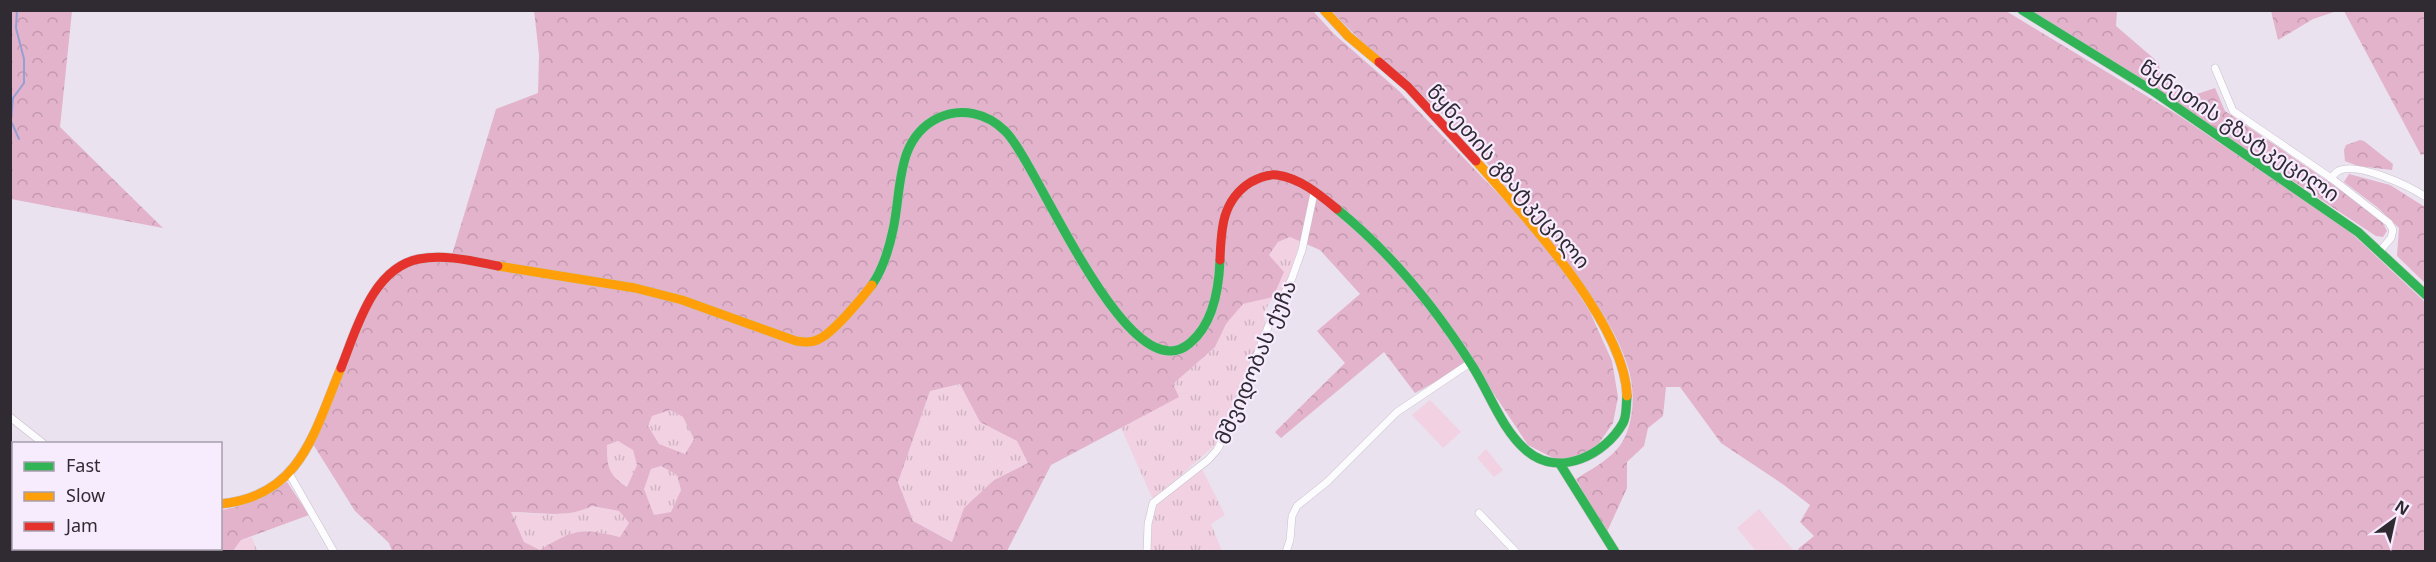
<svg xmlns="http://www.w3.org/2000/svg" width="2436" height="562" font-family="'Noto Sans','Noto Sans Georgian',sans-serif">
  <defs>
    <pattern id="grass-tufts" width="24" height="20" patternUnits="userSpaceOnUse" patternTransform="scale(1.5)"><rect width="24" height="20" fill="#f2d2e2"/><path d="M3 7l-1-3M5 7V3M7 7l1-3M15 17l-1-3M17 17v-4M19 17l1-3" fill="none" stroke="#d0b4c2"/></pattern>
    <pattern id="forest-crowns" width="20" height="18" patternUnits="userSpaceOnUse" patternTransform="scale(1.5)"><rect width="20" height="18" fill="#e3b2cb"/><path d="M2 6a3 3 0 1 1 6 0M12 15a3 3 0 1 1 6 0" fill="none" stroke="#c399af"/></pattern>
  </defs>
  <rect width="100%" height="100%" fill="#eae2ef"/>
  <!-- grass -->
  <g fill="url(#grass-tufts)">
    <path d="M1290,237L1300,241L1289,277L1280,296L1273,297L1263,314L1266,324L1215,445L1153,500L1121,428L1178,397L1173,384L1215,347L1226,324L1243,304L1273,297L1269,255L1278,242Z"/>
    <path d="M961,384L980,422L1017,441L1028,463L993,480L953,542L913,521L898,482L930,391Z"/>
    <path d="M670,410L683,417L694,439L685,454L658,444L648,426L652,416Z"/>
    <path d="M618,441L633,450L637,465L628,487C608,474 607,467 607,445Z"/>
    <path d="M661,466L677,475L681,490L671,512L654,515L644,489L651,469Z"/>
    <path d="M1202,469L1225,515L1211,524L1222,551L1149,552C1150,538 1149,522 1155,509C1164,493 1187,480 1202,469Z"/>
    <path d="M592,506L619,511L629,523L620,537C580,528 575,529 540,550L524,542L511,512C537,514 568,518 592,506Z"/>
    <path d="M252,537L257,551L233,552L241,540Z"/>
  </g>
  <!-- forest -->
  <g fill="url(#forest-crowns)" fill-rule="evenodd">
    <path d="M534,10L1313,11L1334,34L1399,91L1509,205L1562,269L1590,312L1612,361L1618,397L1613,423L1597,446L1575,458L1557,460L1528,445L1468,355L1375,242L1470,363L1415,393L1384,352L1281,438L1275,432L1345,363L1317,331L1360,294L1320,250L1290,237L1278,242L1269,255L1284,272L1273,297L1243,304L1226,324L1215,347L1173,384L1179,397L1051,465L1007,551H392L389,543L355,511L311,441L375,291L410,262L451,258L496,109L538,93L539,55ZM960,384L980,422L1017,441L1028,463L994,480L964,508L952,542L913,521L898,482L930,391ZM670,410L683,417L694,439L685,454L659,444L648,426L652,416ZM618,441L633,450L637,465L627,487C608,474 607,467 607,445ZM661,466L677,475L681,490L671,512L654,515L644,489L651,469ZM592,506L619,511L629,523L620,537C580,528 575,529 540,550L524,542L511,512C538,512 567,519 592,506Z"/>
    <path d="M10,11H72L60,127L163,228L11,199Z"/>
    <path d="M1332,11H2006L2178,115L2346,228L2425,302V551H1800L1798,549L1814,536L1800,522L1810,505L1784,485L1721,443L1680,387H1666L1663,416L1648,428L1644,446L1627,462V488L1606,534L1576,479C1593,468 1614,458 1624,439C1635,417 1635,387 1627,364C1611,313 1561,255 1527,213C1499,178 1471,141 1438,110C1403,76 1364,47 1332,11Z"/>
    <path d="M2030,11H2117L2116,26L2159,63L2160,74L2191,96L2215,88L2225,111L2339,189L2382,221L2387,231L2383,237L2376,236L2110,60Z"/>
    <path d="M2271,11H2337L2313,19L2278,40Z"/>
    <path d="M2344,11H2425V154L2421,155Z"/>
    <path d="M2360,140L2364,141L2393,164L2392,170L2358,166L2345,161L2344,150L2346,145Z"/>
    <path d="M2349,174L2390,185L2425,207V283L2397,256L2399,228L2377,207L2344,182Z"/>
    <path d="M287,482L309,515L241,540L233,551L65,552L60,549L220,548L221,510C245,507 265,494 287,482Z"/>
  </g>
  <!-- park -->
  <g fill="#f2d2e2">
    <path d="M1430,400L1461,432L1443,448L1412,415Z"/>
    <path d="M1486,449L1503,470L1494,477L1477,458Z"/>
    <path d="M1759,509L1794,551H1756L1754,549L1737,528Z"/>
  </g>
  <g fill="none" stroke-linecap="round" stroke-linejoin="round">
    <!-- stream -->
    <path stroke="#969fd4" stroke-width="2" d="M17,10L16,28L24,59V83L13,98L11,121L19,139"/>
    <!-- street casing -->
    <g stroke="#c7c0ca" stroke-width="8">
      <g id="street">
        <path d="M2215,68L2233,111L2331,178L2389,223L2393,230L2391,238L2380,251"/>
        <path d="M2331,178C2333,176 2335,173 2338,171C2357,161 2409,186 2426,197"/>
        <path d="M10,417L44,444"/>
        <path d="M290,475L334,552"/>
        <path d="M10,496L14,497"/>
        <path d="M1479,513L1516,552"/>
        <path d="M1147,552L1148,524L1153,503L1208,460L1217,450L1226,433L1268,327L1292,278L1302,250L1314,193"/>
        <path d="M1286,552L1290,540L1292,516L1297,506L1327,482L1397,412L1470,363"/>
      </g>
    </g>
    <!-- fast casing -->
    <g stroke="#c7c0ca" stroke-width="10">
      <g id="fast">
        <path d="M2022,10L2153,91L2358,232L2426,295"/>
        <path d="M1337,209C1390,252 1437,310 1473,367C1490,394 1502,430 1527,451C1559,478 1605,455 1623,423C1627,416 1626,404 1627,396"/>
        <path d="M872,285C883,269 889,249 893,230C902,190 895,139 938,118C961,107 987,113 1005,131C1037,161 1128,397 1190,343C1213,324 1219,288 1220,260"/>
        <path d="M1560,464L1615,552"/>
        <path d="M49,548L54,552"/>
      </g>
    </g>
    <!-- slow casing -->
    <g stroke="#c7c0ca" stroke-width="10">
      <g id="slow">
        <path d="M1324,10L1348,36L1379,62"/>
        <path d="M1476,161C1524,215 1625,323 1627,396"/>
        <path d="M498,266L635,288L682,300L796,341C804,342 812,343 819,339C833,333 862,298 872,285"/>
        <path d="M220,504C301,497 314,432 341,368"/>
      </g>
    </g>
    <!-- jam casing -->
    <g stroke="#c7c0ca" stroke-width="10">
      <g id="jam">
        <path d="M1379,62L1408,87L1476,161"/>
        <path d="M1220,260C1221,229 1222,200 1251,182C1258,178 1268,174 1277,175C1300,178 1320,195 1337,209"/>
        <path d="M341,368C356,331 372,268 419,259C445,254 472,261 498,266"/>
      </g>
    </g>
    <!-- street -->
    <use href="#street" stroke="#fcfbfd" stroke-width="7"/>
    <!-- fast -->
    <use href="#fast" stroke="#30b455" stroke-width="9"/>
    <!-- slow -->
    <use href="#slow" stroke="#ff9f0a" stroke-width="9"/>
    <!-- jam -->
    <use href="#jam" stroke="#e5322d" stroke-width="9"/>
  </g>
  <g text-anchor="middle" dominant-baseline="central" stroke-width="4.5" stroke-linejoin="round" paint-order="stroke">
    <!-- street labels -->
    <g font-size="21" fill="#302b33" stroke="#f7ebfe">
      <text transform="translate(2240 130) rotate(34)">წყნეთის გზატკეცილი</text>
      <text transform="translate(1509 176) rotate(49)">წყნეთის გზატკეცილი</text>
      <text transform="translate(1255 362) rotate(-67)">მშვიდობას ქუჩა</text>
    </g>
  </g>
  <!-- border -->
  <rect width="2436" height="562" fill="none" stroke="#302b33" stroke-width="24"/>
  <!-- legend -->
  <rect x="12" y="442" width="210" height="108" fill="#f7ebfe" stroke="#a79ead" stroke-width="1.5"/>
  <rect x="24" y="462" width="30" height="9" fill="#30b455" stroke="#a79ead" stroke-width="1.5"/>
  <text x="66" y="472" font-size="18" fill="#302b33">Fast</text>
  <rect x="24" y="492" width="30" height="9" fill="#ff9f0a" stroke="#a79ead" stroke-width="1.5"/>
  <text x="66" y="502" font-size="18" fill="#302b33">Slow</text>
  <rect x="24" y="522" width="30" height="9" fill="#e5322d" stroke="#a79ead" stroke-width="1.5"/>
  <text x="66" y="532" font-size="18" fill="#302b33">Jam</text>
  <!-- north arrow -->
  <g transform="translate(2394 520) rotate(33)" stroke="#f7ebfe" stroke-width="4.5" paint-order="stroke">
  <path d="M0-4.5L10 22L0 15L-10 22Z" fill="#302b33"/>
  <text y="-9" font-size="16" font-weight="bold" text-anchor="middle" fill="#302b33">N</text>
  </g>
</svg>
